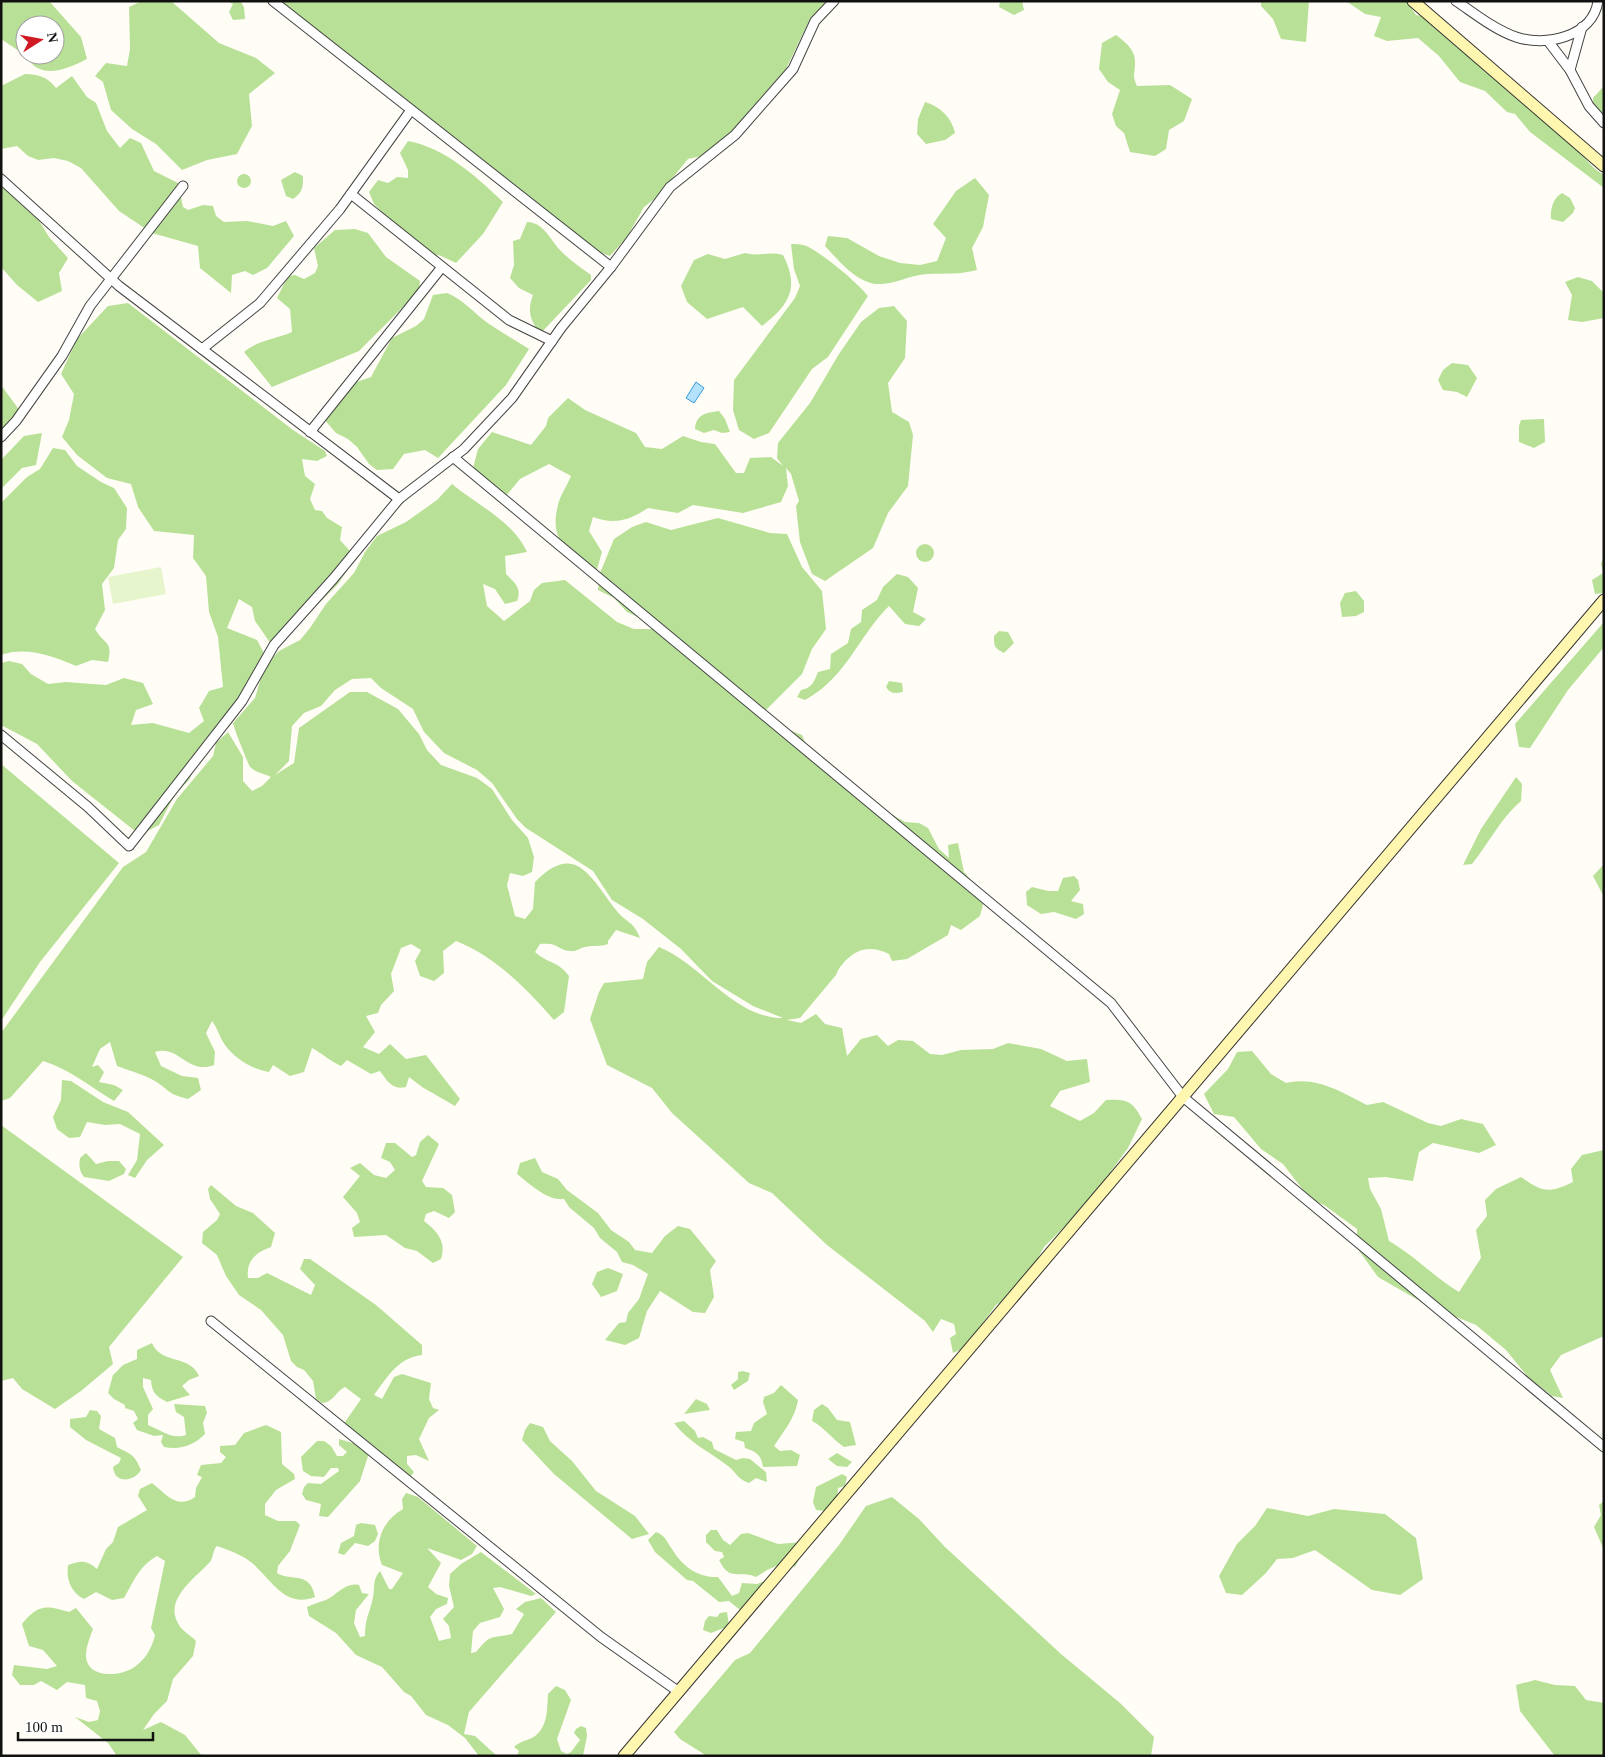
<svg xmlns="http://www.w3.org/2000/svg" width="1605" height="1757" font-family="Georgia,serif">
  <rect width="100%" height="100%" fill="#fffdf5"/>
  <!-- forest -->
  <g fill="#b8e197">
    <path d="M1,1H49L81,37L87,59C65,70 40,81 25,55H55V25H25V55L1,39Z"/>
    <path d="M142,1H171L219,43L256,58L275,73L249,94L252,126L237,154L207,160L182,170L156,144L132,129L111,110L103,82L95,76L106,63L127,66L130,49L129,7Z"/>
    <path d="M227,1L241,2L244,7L245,19L233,20L229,12L233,4Z"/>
    <path d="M277,1H827L810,19L786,69L754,106L723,141L702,156L688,159L657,197L644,207L627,237L610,256L595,251L297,26L298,19Z"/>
    <path d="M1000,1H1022L1024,10L1014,15L999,7Z"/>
    <path d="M1261,1H1309L1306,42L1281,39L1273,19L1261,6Z"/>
    <path d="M1346,1H1407L1416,15L1423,16L1562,135L1595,169L1604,175V188L1530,132L1515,114L1507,112L1485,91L1460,82L1439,56L1418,38L1387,41L1374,36L1381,17L1365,14Z"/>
    <path d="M1116,35C1125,42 1136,50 1135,63C1135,75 1132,74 1137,86L1170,85L1192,99L1184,121L1169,130L1166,149L1155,156L1130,152L1124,133L1116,126L1112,114L1120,90L1108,82L1099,69L1102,43Z"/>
    <path d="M25,74C38,74 48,77 56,88L72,76L87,97L96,103L107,131L120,148L130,138L141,143L154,171L178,183L183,207L188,210L203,205L213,206L216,216L224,222L247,221L273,226L286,221L294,236L267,268L253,275L245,271L232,275L231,293L200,268L198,246L152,233L119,211L81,168L68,161L54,158L38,160L28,156L17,146L1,149V86Z"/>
    <path d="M1604,86V123L1592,112L1593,98Z"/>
    <path d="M925,102C941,107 951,117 955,133L945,140L926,144L917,134L918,119Z"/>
    <path d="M408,141C445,148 476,176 503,202L483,234L456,263L439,255L422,256L402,232L374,204L369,192L378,180L388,183L397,177L408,178V170L400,153Z"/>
    <path d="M295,172L303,176C303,187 303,192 293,199L286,196L281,180Z"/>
    <circle cx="244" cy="181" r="7"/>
    <path d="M975,178L989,195L983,227L972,248L977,270C959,275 945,273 927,274C910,275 893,285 877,284C857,283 838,260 825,246L828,236L847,238L879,256L900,263L920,265L937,261L946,238L933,224L956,191Z"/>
    <path d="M1,187L29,204L49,237L68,258L59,273L62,291L38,302L17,285L1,267Z"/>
    <path d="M1562,193L1570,198L1575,208L1573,213L1563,222L1551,219C1550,209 1553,198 1562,193Z"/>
    <path d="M527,222C543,222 550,239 559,249C568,259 580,267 591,275V280L540,334C530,320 527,311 533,295L519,288L510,278L514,265L513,241L520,239Z"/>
    <path d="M355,229L368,233L386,257L420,281L419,291L359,351L272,387L244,352C258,340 276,339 292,332L290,309L277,298L288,276L295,275L304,279L315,273L318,266L314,248L335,230Z"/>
    <path d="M791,244C795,244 800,244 803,245C817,248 859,284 868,296L828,357L812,369L769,433L754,439L739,430L733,410L734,380L795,298L800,286L794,269Z"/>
    <path d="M745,253C761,257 769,251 783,255C800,288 789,305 762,326L743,307L707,319L687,302L681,286L694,260L708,254L725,259Z"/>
    <path d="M1578,277L1592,281L1604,293V318L1582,322L1568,320L1572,295L1565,282Z"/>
    <path d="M447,293C462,299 472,311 485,321C499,331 515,340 529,349L506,385L438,458L425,450L404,454L393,469L377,470L369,464L357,447L348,439L336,433L323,418L348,385L371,377L392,338L416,326L424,319L433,295Z"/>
    <path d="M128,303L293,430L325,451L327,456L317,461L302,459L305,476L315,484L310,499L315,510L322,511L327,518L342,527L340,540L350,551L346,572L338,584L286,636L271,644L255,621L252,607L239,599L227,628L257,640L265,655L249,688L200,757L189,780L175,794L159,825L140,835L72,781L37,744L1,725V663L9,661L22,664L31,674L48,684L66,682L106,685L124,678L143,683L153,704L136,710L131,725L153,723L189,733L204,721L199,708L209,691L223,687L218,637L209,612L206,576L193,558L194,535L154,531L138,507L131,484L107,478L77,455L62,437L69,420L74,394L61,374L77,339L108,306Z"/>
    <path d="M894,306L907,321L905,358L888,383L892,412L909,422L913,435L908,486L888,513L873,548L825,581L812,574L800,542L796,506L799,501L791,474L786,468L788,486L781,502L743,513L693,505L678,513L648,508C630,520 615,525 593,517L589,531L602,552L596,573C568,550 547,542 559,501C562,492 568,484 571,476L549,464L520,479L505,497L472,472L478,449L492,432L531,445L546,426L548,418L568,398L585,410L636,433L645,447L662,449L683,436L701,442L715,444L736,473H744L750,458L771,457L783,466L777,458L778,443L810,403L839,354L861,322L879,308Z"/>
    <path d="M1452,363L1468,365L1477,378L1467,397L1457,392L1443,390L1438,380L1443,370Z"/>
    <path d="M1,385L20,411L1,431Z"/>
    <path d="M719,411L725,419L730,432L722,433L714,430L704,433L695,429C696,414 706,413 719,411Z"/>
    <path d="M1544,419L1545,442L1534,448L1519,442V426L1521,420Z"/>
    <path d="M42,433L36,465L22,468L1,489V460L24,436Z"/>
    <path d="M53,448L65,450L77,466L101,482L114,488L127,508L126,529L118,540L114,568L102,584L105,610L95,629C105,646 113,640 108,662L92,660L76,666C53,656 26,646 1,655V503L27,477L40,469Z"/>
    <path d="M452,484C477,505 513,521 527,552L505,556L506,574C515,583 522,588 517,601L505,604L495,589L483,584L487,606L504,621L530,601L534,590L542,583L565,580L617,622L634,629H652L647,621L627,612L614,598L598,590L600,573L614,539L632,527L646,522L671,530L718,518L770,533L787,534L802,567L822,591L826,629L812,649L802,674L765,711L779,726L802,735L807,747L843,774L874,804L905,822L919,823L928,828L939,849L949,858L948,845L958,843L964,872L985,897L980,916L961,930L951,925L948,935L907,959L892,961L889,954C872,946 859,947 845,961C841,966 838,969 836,975L800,1018L787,1020L801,1023L816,1014L825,1024L842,1028L847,1056L861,1039L877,1035L888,1046L898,1040L913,1041L930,1054L942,1055L961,1050L993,1049L1008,1043L1041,1049L1067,1061L1087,1059L1090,1082L1060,1091L1050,1106L1080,1121L1094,1113L1106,1100C1126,1099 1132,1100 1142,1119L1128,1148L1106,1178L1073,1218L1044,1247L1035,1263L1011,1296L996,1305L964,1348L953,1353L950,1338L956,1334L954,1324L941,1319L933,1332L925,1321L827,1245L772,1193L749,1183L672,1113L652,1088L607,1065L590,1019L599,992L604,983L643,979L647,962L659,947C700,963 735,1019 783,1018L753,1006L712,981L681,949L643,919L612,900L593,871L526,828L517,819L492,783L477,770L444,753L424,732L413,709L381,688L371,678L352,679L335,690L321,706L304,713L292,726L289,761L275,775L294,763L299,728L350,692H367L398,709L419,734L427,750L441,765L477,778L492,789L512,820L528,838L534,857L532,872L523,876L510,873L507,885L515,916L525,919L533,909L535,882C575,841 590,876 616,910C625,922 634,921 640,938L616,930L608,941V944C600,947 593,945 585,947C579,948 577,952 570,951C557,950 559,942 540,944L535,952C548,964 557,960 569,976L564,1012L554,1020C526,988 496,957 456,941L443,951L444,973L434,981L420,976L415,961L421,950L411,944L401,948L391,974L394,991L381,1005L378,1013L366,1016L375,1032L363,1047L379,1054L390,1044L406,1059L426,1055L460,1099L455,1106L422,1087L409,1077L406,1087C392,1090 388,1082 380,1071L371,1074L347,1060L341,1066C330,1061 323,1054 312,1048L304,1072L290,1076L273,1065L269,1072C254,1070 235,1059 225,1045C220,1038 218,1029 212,1021L206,1033L215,1052L214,1065C187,1075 179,1044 155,1052L161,1066L182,1076L198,1078L201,1090L188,1099C169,1094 172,1093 158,1083C147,1075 130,1071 117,1066L110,1042L100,1049L92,1067L98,1065L104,1072L99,1082L114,1085L123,1090L114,1101C90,1087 70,1069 43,1061L10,1098L1,1101V1033L123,867L146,852L177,799L213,756L216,743L228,732L243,757V781L252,791L262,786L271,777C265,774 256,773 250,767C248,763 234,729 233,723L255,698L264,667L279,651L300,640L310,628L326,604L354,573L365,552L377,536L406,522L437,500Z"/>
    <circle cx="925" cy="553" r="9"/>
    <path d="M1604,556V593L1595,594L1592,580L1603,573L1601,564Z"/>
    <path d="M897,574L908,577L918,588L913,612L926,619L919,626L905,624L889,606C857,638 847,677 805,700L797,697L801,690C812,688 814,682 818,672L830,669L831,654L848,643L851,629L861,622L862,610L877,600L883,587Z"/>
    <path d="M1356,591L1364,601V612L1356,616L1342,617L1340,603L1345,593Z"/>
    <path d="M1604,622V647L1568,690L1530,748L1519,747L1515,724Z"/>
    <path d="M999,631L1008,632L1014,643L1004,653C994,648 994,646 994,636Z"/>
    <path d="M889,681L902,683L903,692C896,693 891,695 886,687Z"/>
    <path d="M1,764L119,863L40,962L1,1021Z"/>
    <path d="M1516,777L1522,784L1521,801C1500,819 1489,843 1472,864L1463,865L1481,829Z"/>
    <path d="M1604,864V897L1593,876Z"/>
    <path d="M1074,876L1078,880L1080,890L1071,901L1083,904L1084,914L1076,919L1054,912L1041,914L1027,905L1026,892L1032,887L1048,891H1058L1063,878Z"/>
    <path d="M1252,1051L1271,1074L1286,1083C1317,1076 1341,1092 1367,1105L1383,1102L1428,1123L1441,1126L1461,1119L1483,1124L1496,1145L1479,1153L1433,1143L1419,1152L1413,1181L1385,1177L1368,1178L1370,1189L1381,1209L1389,1241C1415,1256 1434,1277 1459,1292L1481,1258L1476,1230L1487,1216L1485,1200L1496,1189L1521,1177C1542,1192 1548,1194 1573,1182L1571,1169L1582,1155L1604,1150V1336L1561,1355L1550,1370L1563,1398L1552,1396L1528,1377L1506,1350L1476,1325L1425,1304L1378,1277L1357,1248V1229L1324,1205L1310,1199L1283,1164L1261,1149L1234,1117L1214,1114L1204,1094L1228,1069L1237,1052Z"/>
    <path d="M62,1080L71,1081L103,1102L128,1112L164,1145L147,1160L135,1178L128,1175L137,1160L140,1134L120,1124L105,1125L87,1122L80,1137L69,1138L57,1129L53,1117L61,1100Z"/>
    <path d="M1,1125L183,1257L109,1347L113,1364L81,1391L55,1409L22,1389L13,1378L1,1381Z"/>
    <path d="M428,1135L439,1144L422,1181L426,1187L443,1188L452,1195L455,1212L449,1218L434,1211L426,1214L424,1221C437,1231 447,1242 441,1259L433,1263L417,1251L405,1248L386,1235L354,1237L352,1228L360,1222L357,1213L343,1197L360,1176L350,1168L360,1163L374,1175L386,1178L395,1170L390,1162L381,1158L386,1143H395L412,1157L416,1155L420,1142Z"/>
    <path d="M86,1153L96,1164L108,1161H119L126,1169L124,1174L109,1181L84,1177C79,1170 79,1166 80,1158Z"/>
    <path d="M535,1158L542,1172L558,1179L567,1190L598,1213L611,1230L629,1242L635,1250L652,1253L665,1236L678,1226L690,1229L716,1261L710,1270L714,1297L705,1313L693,1312L660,1291L647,1311L639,1338L625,1345L605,1340L619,1323L626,1322L628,1313L639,1299L648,1274L633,1265L622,1262L617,1252L600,1238L594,1228L569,1207L564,1199C547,1201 530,1184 517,1174L520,1163Z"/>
    <path d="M211,1185L236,1206L253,1213L275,1233L271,1247C256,1252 246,1261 248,1278H258L267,1273L311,1295L315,1285L300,1269L304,1259H310L376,1305L422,1345V1355C398,1358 388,1376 374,1395L382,1399L394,1377L402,1374L431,1383L429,1399L433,1408L439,1410L429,1418L419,1439L429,1461L416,1455L407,1456V1464L414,1472L411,1476L392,1467L343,1425L361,1399L345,1387C335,1392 334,1402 322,1403L316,1399L313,1381L304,1370L297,1367L291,1361L283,1335L261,1310L239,1295L226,1276L217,1255L202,1243L203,1232L217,1220L220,1214L210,1199L208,1189Z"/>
    <path d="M608,1268L623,1274L617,1291L601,1297L592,1284L597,1272Z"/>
    <path d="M152,1343C161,1365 190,1354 199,1376L189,1380L182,1386L190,1395L167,1402C155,1396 152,1392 151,1380L143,1378V1387L153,1409L148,1415V1425C161,1430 172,1440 186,1435L184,1417L176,1412L174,1404L205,1406L207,1413L203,1423L205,1434C193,1446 180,1450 164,1447L161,1442L163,1435L154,1436L137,1430L133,1423L138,1419L134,1411L125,1408V1405L114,1399L108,1393L113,1375L123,1365L137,1359V1350Z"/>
    <path d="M743,1371L750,1373L748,1381L734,1390L731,1385L738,1379V1372Z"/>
    <path d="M781,1385L798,1400C795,1418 784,1431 774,1446L780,1451L791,1450L800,1455L797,1466L763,1467C761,1454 756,1452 745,1448L744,1442L735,1439L736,1432L751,1431L754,1423L767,1414L763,1402L764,1397L774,1393Z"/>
    <path d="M696,1399L707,1404L710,1410L684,1414Z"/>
    <path d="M822,1404L828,1408L837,1420L850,1422L856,1445L844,1447C832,1439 824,1427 812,1421L814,1410Z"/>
    <path d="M90,1410L97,1411L101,1416L99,1429L115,1438L117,1447C132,1455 134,1454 141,1470C134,1482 114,1484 113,1467L119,1463L121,1458L86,1440L70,1427V1419L86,1417Z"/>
    <path d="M684,1421L695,1431L698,1438L703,1437L712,1442L714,1449L736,1460L743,1458L750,1459L766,1472L767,1482L756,1478L749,1483C735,1477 738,1474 728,1466C710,1452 688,1442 674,1423Z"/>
    <path d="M530,1423L543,1427L550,1441L572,1461L596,1491L635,1516L649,1534L632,1539L554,1474L522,1440L525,1430Z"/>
    <path d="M266,1425L281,1432L282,1464L294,1474L295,1479L276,1490L265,1504V1515L278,1521H296L300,1525L290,1551L278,1566L277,1573C291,1582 310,1570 315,1597C285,1609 271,1579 252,1563C243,1555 228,1550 217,1546C212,1551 214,1558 209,1563C194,1579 163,1600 179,1625C183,1632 191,1635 196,1641L193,1656L173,1679L167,1701L154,1714L143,1730L161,1722L185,1735L202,1756H117L108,1743L75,1717L89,1722L98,1720L100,1711L97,1701L86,1698L85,1685L67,1682L57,1690L41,1681L34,1685H20L12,1675L14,1665L47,1669L57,1666L43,1650L29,1646L22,1624C38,1604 46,1605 69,1612L76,1608L93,1629C90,1637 86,1647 86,1656C87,1680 124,1677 137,1665C147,1657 152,1647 155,1635L151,1628L165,1561L157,1556C139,1566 134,1581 124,1598L112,1600L96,1592L84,1599C71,1592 66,1580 68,1565C81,1560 87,1560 97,1569L106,1549L113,1542L118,1527L147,1510L138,1496L140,1489L152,1483C166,1494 177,1510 195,1497L196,1488L202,1477L197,1475L201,1465L221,1463L226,1457L220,1452V1446L235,1445L244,1433Z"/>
    <path d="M339,1439L359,1445L369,1453L360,1481L328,1517L319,1516L321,1504L306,1500L302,1494L304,1487L308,1483L321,1484L339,1471L338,1468H331L324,1477L311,1476L303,1471L301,1457L317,1441H324L331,1446L337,1456H343L347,1452L339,1445Z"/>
    <path d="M837,1453L852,1462L847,1467L837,1466L828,1459Z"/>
    <path d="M842,1474L847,1477L845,1486L838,1488C838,1500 832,1504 824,1511L816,1510L813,1502L816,1487Z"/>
    <path d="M406,1493L418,1497L477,1546L472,1554L461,1560L427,1548L441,1563L428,1587L436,1594L448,1598L447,1604L436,1609L430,1617L439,1641L451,1638L449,1626L443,1619L454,1607L449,1586L450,1574L461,1564L481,1552L536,1594L531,1596L500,1587L493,1588L504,1609L500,1617L480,1623L473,1631L471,1653L476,1652C492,1633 489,1639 512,1634L524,1614L516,1609L525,1602L541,1598L556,1612L469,1712L464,1734L475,1736L497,1756H479L465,1738L448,1725L426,1715L411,1696L404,1692L382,1667L356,1655L336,1633L309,1616L307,1607C313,1604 320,1602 326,1600C337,1595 345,1582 359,1585L362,1593L369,1594L356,1610L354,1623L360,1637L365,1636C365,1618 370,1613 373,1597C375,1587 372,1580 380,1571L389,1589H392L403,1573L382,1565C373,1543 383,1520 403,1509L402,1499Z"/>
    <path d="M892,1497L919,1519L945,1547L1061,1654L1120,1703L1154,1737L1151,1756H707L680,1739L674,1732L735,1660L750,1653L839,1545L866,1506Z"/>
    <path d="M1604,1501V1550L1594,1527L1601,1515L1599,1505Z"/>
    <path d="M1267,1508L1308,1516L1334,1509L1385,1514L1416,1538L1423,1579L1400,1595L1372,1590L1315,1550L1293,1558L1277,1559L1266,1573L1242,1595L1226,1593L1219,1576L1237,1544L1255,1526Z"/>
    <path d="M361,1523L375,1525L378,1534L375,1541L368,1546L355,1543L344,1555L338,1553L341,1543L354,1536L356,1525Z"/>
    <path d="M711,1530H717L723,1540L730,1545L741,1534L748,1533L778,1544L803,1542L802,1554L795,1567L786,1562L767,1570L756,1577C739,1569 730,1583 719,1560L724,1557L722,1552L715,1551L706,1542V1535Z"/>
    <path d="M656,1532C666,1536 666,1541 672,1549C682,1566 698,1578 718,1577L732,1596L739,1593L742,1583L757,1584L767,1580L754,1607L740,1610L729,1601L719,1602L693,1581L687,1580L655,1552L648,1540Z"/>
    <path d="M727,1612L729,1626L711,1633L703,1630L705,1621L709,1616L717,1617L720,1613Z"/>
    <path d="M1535,1680L1555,1685L1575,1686L1586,1700L1604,1703V1756H1555L1520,1711L1516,1685Z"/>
    <path d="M556,1686L565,1690L571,1700L557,1739L561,1751L567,1754L571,1752L580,1740L574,1733L576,1729L581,1726L586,1728L587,1736L583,1756H517L519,1751L514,1747C519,1742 525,1741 532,1738C548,1729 547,1710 548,1694Z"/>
  </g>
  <!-- pitch -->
  <path fill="#e7f5cc" d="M161,567L166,594L113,604L108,577Z"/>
  <!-- water -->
  <path fill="#b4e1fc" stroke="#3498da" d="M696,382L704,388L694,403L686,398Z"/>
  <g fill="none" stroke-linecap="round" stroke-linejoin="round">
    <!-- street casing -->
    <g stroke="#444" stroke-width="11">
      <g id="street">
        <path d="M273,1L611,267"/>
        <path d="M1456,1C1474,13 1495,30 1516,37C1545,47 1593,37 1598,1"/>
        <path d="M1548,41L1570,70L1589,106L1604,123"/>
        <path d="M1570,70L1582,27"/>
        <path d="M1,179L119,286L399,499L464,449L512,398L561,328L611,267L670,187L735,135L793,69L815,21L834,1"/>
        <path d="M351,194L509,320L552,341"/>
        <path d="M202,349L260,303L340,209L411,110"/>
        <path d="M310,432L442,267"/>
        <path d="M1,437L16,421L62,356L90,306L183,186"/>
        <path d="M453,457L1111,1003L1183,1097L1604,1447"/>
        <path d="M1,735L88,807L129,846L242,701L274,645L334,578L399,499"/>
        <path d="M211,1321L601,1637L679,1692"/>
      </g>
    </g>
    <!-- secondary casing -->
    <g stroke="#333" stroke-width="13">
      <g id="secondary">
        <path d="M1413,1L1604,166"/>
        <path d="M624,1756L1604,600"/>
      </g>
    </g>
    <!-- street -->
    <use href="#street" stroke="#fff" stroke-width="9"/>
    <!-- secondary -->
    <use href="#secondary" stroke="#fff6b0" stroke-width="11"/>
  </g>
  <!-- border -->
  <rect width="1605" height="1757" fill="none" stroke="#111111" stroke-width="5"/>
  <!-- north arrow -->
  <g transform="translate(40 40) rotate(79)"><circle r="24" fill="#ffffff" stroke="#a0a0a0"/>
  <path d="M0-4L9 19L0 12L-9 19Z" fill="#d01a23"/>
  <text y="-8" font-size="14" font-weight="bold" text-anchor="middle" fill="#111111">N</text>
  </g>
  <!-- scale -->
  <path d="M18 1732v8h135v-8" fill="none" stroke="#111111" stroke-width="2.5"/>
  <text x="25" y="1732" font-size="15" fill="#111111" stroke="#ffffff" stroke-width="4" paint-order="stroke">100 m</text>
</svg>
